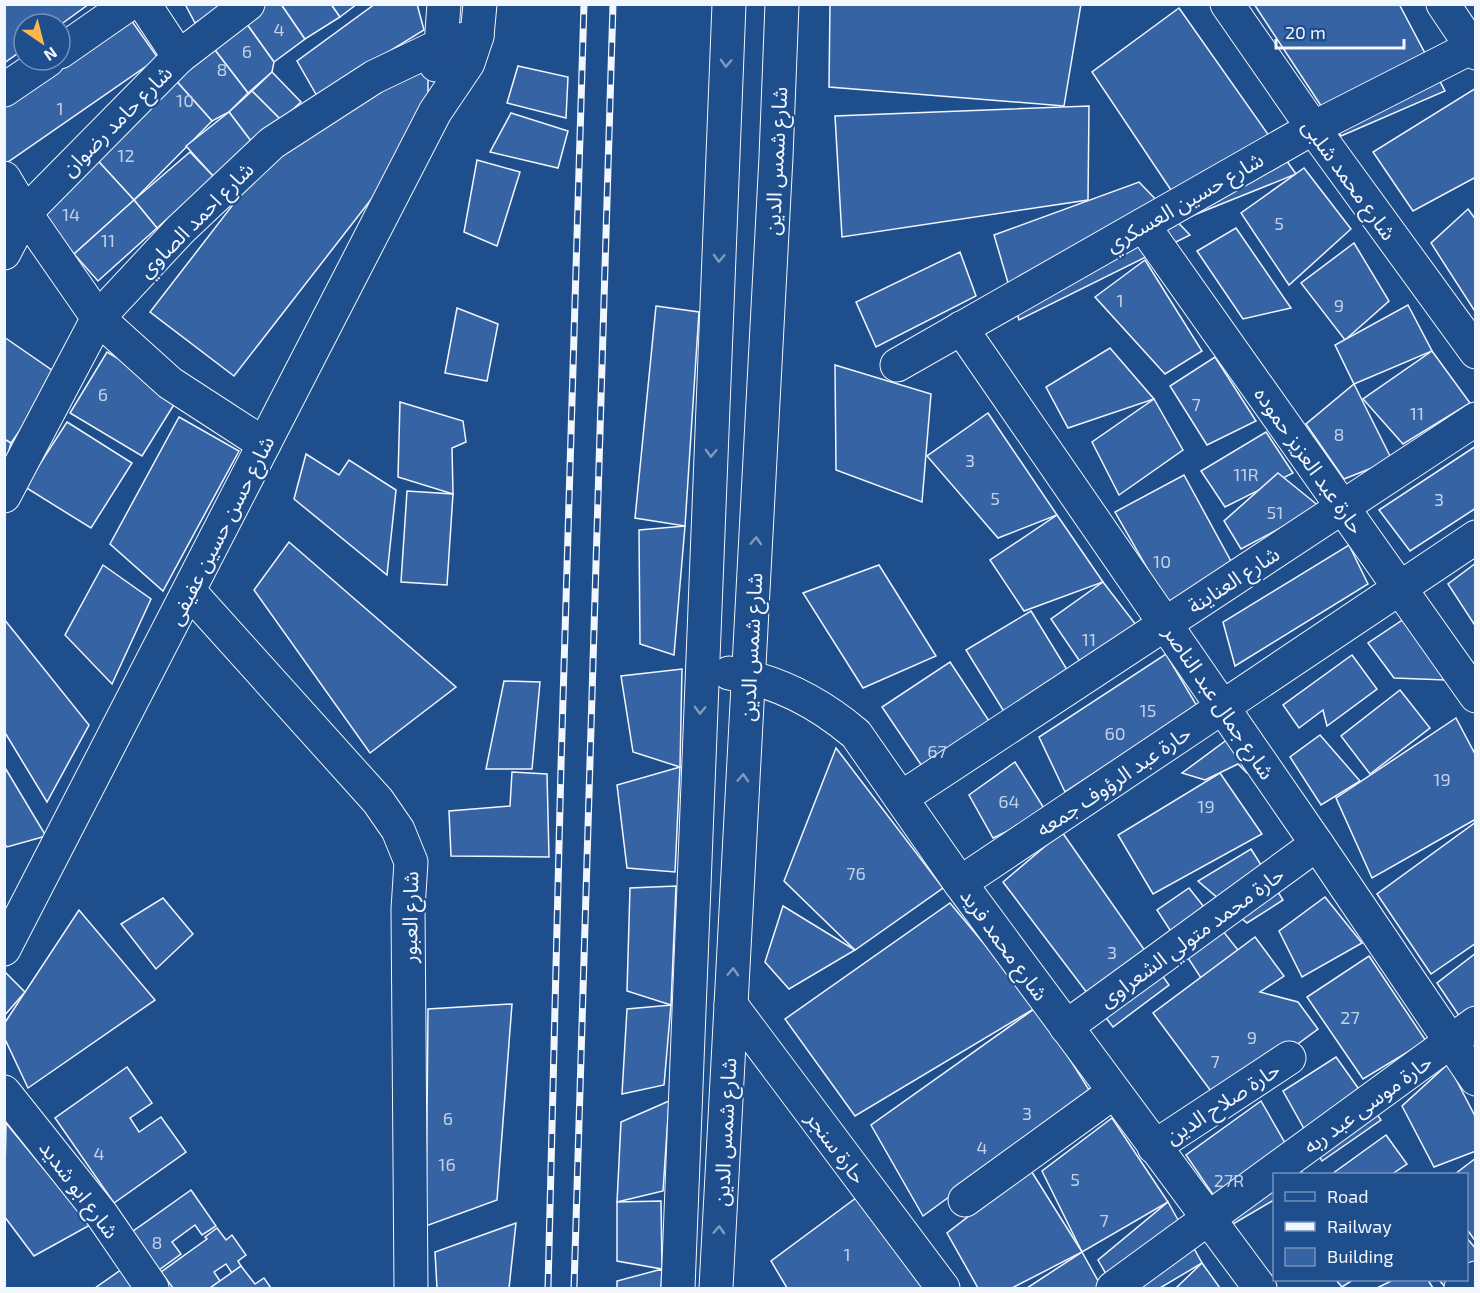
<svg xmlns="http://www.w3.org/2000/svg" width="1480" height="1293" font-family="'Exo 2','Noto Sans Arabic',sans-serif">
  <rect width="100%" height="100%" fill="#1f4e8c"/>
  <!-- building -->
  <g fill="#3563a3" stroke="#f2f6ff" stroke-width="1.5">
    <path d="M4,4H89L60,25L24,24V49L4,63Z"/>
    <path d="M185,4H230L195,23Z"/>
    <path d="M258,4H281L305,39L274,62L241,16Z"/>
    <path d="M281,4H331L340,17L305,39Z"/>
    <path d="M331,4H357L340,17Z"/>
    <path d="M375,4H417L424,30L317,96L297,61Z"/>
    <path d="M830,4H1081L1064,106L829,87Z"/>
    <path d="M1254,4H1399L1445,91L1341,136Z"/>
    <path d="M1179,8L1296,174L1189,217L1092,72Z"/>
    <path d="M126,13L158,58L5,164L4,97Z"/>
    <path d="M241,16L274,62L272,72L248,93L208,41Z"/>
    <path d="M208,41L248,93L229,112L212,121L171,75Z"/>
    <path d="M428,64V126L234,376L150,312L276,149Z"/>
    <path d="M518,66L568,77L566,118L507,103Z"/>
    <path d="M272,72L301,102L281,120L252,91Z"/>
    <path d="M171,75L212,121L134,200L89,151Z"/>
    <path d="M1476,88V177L1413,211L1373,152Z"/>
    <path d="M252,91L281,120L254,145L229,112Z"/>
    <path d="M1089,106L1088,200L842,237L835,116Z"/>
    <path d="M229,112L254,145L214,177L186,146Z"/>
    <path d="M511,113L568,131L558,168L490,152Z"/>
    <path d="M89,151L134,200L74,254L30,210Z"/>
    <path d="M190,152L214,177L157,228L134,200Z"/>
    <path d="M477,160L520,172L497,246L464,232Z"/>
    <path d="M1304,168L1351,229L1289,285L1241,213Z"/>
    <path d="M1139,182L1190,235L1019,320L994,235Z"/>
    <path d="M134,200L157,228L98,281L74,254Z"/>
    <path d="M1468,209L1476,220V313L1431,243Z"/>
    <path d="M1236,228L1291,308L1243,319L1197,251Z"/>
    <path d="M1354,243L1389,301L1345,340L1301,283Z"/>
    <path d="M960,252L976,296L876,347L856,302Z"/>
    <path d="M1145,260L1202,351L1165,374L1095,297Z"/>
    <path d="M1408,305L1432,351L1354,384L1335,345Z"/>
    <path d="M656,306L699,312L685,526L635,518Z"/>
    <path d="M457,308L498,324L487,381L445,373Z"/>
    <path d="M4,337L59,375L11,443L4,439Z"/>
    <path d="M1110,348L1154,399L1068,428L1046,387Z"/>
    <path d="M1432,351L1470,403L1403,444L1363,399Z"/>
    <path d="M107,352L180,395L142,456L70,413Z"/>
    <path d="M1215,357L1256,421L1207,445L1170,386Z"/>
    <path d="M835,365L931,394L922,502L836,470Z"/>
    <path d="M1354,384L1392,460L1344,479L1306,424Z"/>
    <path d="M1154,399L1183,450L1119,495L1092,442Z"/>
    <path d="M400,402L463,421L466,442L452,448L453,494L398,477Z"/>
    <path d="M988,413L1057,515L998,538L927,456Z"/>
    <path d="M179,417L239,451L163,591L110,544Z"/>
    <path d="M67,422L132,463L91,528L25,487Z"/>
    <path d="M1266,432L1293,473L1225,507L1201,471Z"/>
    <path d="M4,439L11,443L4,470Z"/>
    <path d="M1476,446V508L1410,551L1379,510Z"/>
    <path d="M306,454L339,475L349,460L396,490L387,575L294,499Z"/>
    <path d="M1278,473L1320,507L1241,549L1224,521Z"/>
    <path d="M1184,475L1232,563L1170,608L1115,512Z"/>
    <path d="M407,491L453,494L447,585L401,582Z"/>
    <path d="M1057,515L1103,582L1024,611L990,560Z"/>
    <path d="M685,526L674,655L640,644L639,530Z"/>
    <path d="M289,542L456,687L370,753L254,590Z"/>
    <path d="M1349,545L1368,584L1235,666L1223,622Z"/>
    <path d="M1476,563V627L1448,584Z"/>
    <path d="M103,565L151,599L112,684L65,635Z"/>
    <path d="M879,565L936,656L863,688L803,593Z"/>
    <path d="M1103,582L1143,634L1085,669L1051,619Z"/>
    <path d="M1031,611L1074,681L1011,723L966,650Z"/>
    <path d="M4,619L89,725L47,802L4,731Z"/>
    <path d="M1404,619L1445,680L1394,678L1368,643Z"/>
    <path d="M1166,654L1197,706L1065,792L1039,737Z"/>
    <path d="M1352,655L1377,689L1327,726L1323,710L1299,728L1283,705Z"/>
    <path d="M950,662L997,733L930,778L882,707Z"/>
    <path d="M682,669L680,767L633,752L621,676Z"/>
    <path d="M504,681L540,682L532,769H486Z"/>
    <path d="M1400,690L1430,728L1370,774L1341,736Z"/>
    <path d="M1456,718L1476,756V819L1372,878L1336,798Z"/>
    <path d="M1320,735L1360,781L1321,805L1290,757Z"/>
    <path d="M1232,736L1254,765L1247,773L1238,764L1205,780L1182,773Z"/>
    <path d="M836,748L943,888L855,950L784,881Z"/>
    <path d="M1015,762L1047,813L993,838L969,795Z"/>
    <path d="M4,766L46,836L7,847L4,843Z"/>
    <path d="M680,767L675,872L627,868L617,785Z"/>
    <path d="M512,772L547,774L549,857L451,856L449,811L510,806Z"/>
    <path d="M1220,773L1262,834L1153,894L1118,835Z"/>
    <path d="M1476,822V943L1431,974L1377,894Z"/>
    <path d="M1062,832L1169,985L1113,1027L1003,882Z"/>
    <path d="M1251,849L1283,900L1247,923L1198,881Z"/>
    <path d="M676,886L671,1005L627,991L630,888Z"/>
    <path d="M1189,888L1238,950L1201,978L1157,910Z"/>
    <path d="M1325,897L1362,943L1302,977L1279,931Z"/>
    <path d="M163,898L193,934L156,969L121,924Z"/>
    <path d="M950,903L1037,1007L855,1116L785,1019Z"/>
    <path d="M783,906L855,950L789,989L765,962Z"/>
    <path d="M79,910L155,1000L28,1088L4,1037V1024Z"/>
    <path d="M1255,937L1284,976L1260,992L1298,1002L1318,1029L1219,1102L1153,1013Z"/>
    <path d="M1476,953V1010L1462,1020L1437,983Z"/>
    <path d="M1369,956L1426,1041L1363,1079L1307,997Z"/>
    <path d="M4,971L25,992L4,1016Z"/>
    <path d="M512,1004L497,1200L426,1226L428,1009Z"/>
    <path d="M671,1005L664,1085L622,1094L627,1009Z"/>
    <path d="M1037,1007L1091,1093L923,1216L871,1125Z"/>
    <path d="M1336,1057L1381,1120L1322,1161L1283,1091Z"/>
    <path d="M1448,1064L1476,1118V1151L1434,1167L1402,1106Z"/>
    <path d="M127,1067L152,1103L130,1118L139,1132L161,1117L186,1152L114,1203L55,1118Z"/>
    <path d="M669,1101L663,1191L617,1202L621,1122Z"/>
    <path d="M1261,1101L1303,1174H1274V1200L1233,1224L1186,1155Z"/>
    <path d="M1112,1118L1168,1202L1082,1252L1042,1171Z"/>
    <path d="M6,1123L90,1225L34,1256L4,1216Z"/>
    <path d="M1386,1135L1407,1164L1392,1174H1332Z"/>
    <path d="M1476,1158V1242L1466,1228V1174H1455Z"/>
    <path d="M1030,1169L1082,1252L1012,1288H978L947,1233Z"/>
    <path d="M191,1190L216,1226L202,1235L195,1225L172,1242L181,1254L156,1272L129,1234Z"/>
    <path d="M856,1198L928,1288H787L771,1261Z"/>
    <path d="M661,1201L662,1269L617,1261V1202Z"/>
    <path d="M1168,1202L1202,1263L1160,1288H1114L1098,1260Z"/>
    <path d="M516,1223L509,1288H437L435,1252Z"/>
    <path d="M217,1228L226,1240L232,1235L246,1255L238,1261L241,1266L232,1273L226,1264L214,1272L220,1281L210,1288H173L161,1272L207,1239L205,1237Z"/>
    <path d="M1466,1237L1476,1249V1288H1446L1439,1280H1466Z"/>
    <path d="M1082,1252L1102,1288H1027Z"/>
    <path d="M1202,1263L1220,1288H1176Z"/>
    <path d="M241,1266L255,1284L264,1278L271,1288H210Z"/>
    <path d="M125,1267L140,1288H95Z"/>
    <path d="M662,1269L661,1288H617V1281Z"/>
    <path d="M1336,1280H1353L1342,1287Z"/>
    <path d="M1393,1280H1428L1433,1288H1377Z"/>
  </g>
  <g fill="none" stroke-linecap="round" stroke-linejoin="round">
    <!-- minor casing -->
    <g stroke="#f2f6ff" stroke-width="35">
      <g id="minor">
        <path d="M144,4L179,57"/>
        <path d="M1227,4L1313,128L1476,352"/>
        <path d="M1443,4L1476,53"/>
        <path d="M60,52L129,4"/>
        <path d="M436,65L441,45L444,4"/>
        <path d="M4,90L48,60"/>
        <path d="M4,178L25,213L98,318L170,383L264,444"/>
        <path d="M1143,225L1476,696"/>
        <path d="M4,253L25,213L179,57L248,4"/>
        <path d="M961,328L1317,844L1476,1079"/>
        <path d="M897,365L1313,128L1476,45"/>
        <path d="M4,496L98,318L180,230L272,143L374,77L441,45L477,36"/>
        <path d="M189,591L378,801L398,830L411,862L408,909L411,1288"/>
        <path d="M729,673C778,681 818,702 856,734L960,883L1260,1288"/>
        <path d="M901,798L1476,419"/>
        <path d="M960,883L1476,537"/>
        <path d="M4,949L435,112L468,63L477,36L480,4"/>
        <path d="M731,1005L943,1288"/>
        <path d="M1066,1027L1317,844"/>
        <path d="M4,1092L102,1215L152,1288"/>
        <path d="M1154,1147L1289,1058"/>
        <path d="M965,1200L1114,1092"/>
        <path d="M678,1288L729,4"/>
        <path d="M716,1288L776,157L782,4"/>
        <path d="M1113,1288L1476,1023"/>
        <path d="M1461,1288L1476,1278"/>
      </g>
    </g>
    <!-- minor -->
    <use href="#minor" stroke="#1f4e8c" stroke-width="33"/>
    <!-- rail casing -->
    <g stroke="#f2f6ff" stroke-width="7">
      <g id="rail">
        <path d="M548,1288L561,766L584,4"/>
        <path d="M574,1288L613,4"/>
      </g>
    </g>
    <!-- rail -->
    <use href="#rail" stroke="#1f4e8c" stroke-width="4.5" stroke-dasharray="14" stroke-linecap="butt"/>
  </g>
  <!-- one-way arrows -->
  <defs><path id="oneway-chevron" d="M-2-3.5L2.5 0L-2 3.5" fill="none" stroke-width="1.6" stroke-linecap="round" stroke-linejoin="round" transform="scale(1.5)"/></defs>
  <g stroke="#7e9ac0">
    <use href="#oneway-chevron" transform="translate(726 63) rotate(92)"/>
    <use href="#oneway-chevron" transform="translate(719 258) rotate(92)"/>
    <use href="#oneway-chevron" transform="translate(711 453) rotate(92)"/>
    <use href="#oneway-chevron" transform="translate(756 541) rotate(-87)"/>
    <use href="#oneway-chevron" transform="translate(700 710) rotate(92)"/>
    <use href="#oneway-chevron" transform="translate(743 778) rotate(-87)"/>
    <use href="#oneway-chevron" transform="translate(733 972) rotate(-87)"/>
    <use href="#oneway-chevron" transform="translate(719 1230) rotate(-87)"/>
  </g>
  <g text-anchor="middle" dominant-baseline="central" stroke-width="4.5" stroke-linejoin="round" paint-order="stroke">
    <!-- number labels -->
    <g font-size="18" fill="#c3d1e8">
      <text x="279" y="29">4</text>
      <text x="247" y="51">6</text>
      <text x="222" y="69">8</text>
      <text x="185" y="100">10</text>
      <text x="60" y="108">1</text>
      <text x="126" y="155">12</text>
      <text x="71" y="214">14</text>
      <text x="1279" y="223">5</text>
      <text x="108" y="240">11</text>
      <text x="1120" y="300">1</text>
      <text x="1339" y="305">9</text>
      <text x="103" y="394">6</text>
      <text x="1196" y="404">7</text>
      <text x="1417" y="413">11</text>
      <text x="1339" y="434">8</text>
      <text x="970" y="460">3</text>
      <text x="1246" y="474">11R</text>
      <text x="995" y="498">5</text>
      <text x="1439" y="499">3</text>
      <text x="1275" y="512">51</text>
      <text x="1162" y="561">10</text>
      <text x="1089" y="639">11</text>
      <text x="1148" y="710">15</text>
      <text x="1115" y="733">60</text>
      <text x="937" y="751">67</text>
      <text x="1442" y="779">19</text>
      <text x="1009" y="801">64</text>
      <text x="1206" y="806">19</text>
      <text x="856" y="873">76</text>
      <text x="1112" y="952">3</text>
      <text x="1350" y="1017">27</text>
      <text x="1252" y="1037">9</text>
      <text x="1215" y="1061">7</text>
      <text x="1027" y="1113">3</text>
      <text x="448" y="1118">6</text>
      <text x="982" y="1147">4</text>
      <text x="99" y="1153">4</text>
      <text x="447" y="1164">16</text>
      <text x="1075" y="1179">5</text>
      <text x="1229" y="1180">27R</text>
      <text x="1104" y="1220">7</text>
      <text x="157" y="1242">8</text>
      <text x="847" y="1254">1</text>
    </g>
    <!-- street labels -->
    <g font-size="21" fill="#f2f6ff" stroke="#1f4e8c">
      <text transform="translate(116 120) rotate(-45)">شارع حامد رضوان</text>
      <text transform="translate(775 161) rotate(-87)">شارع شمس الدين</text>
      <text transform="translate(1350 179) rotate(54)">شارع محمد شلبى</text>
      <text transform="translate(1184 201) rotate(-30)">شارع حسين العسكري</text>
      <text transform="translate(195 219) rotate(-45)">شارع احمد الصاوي</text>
      <text transform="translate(1310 460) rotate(55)">حارة عبد العزيز حموده</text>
      <text transform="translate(220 530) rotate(-63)">شارع حسن حسين عفيفى</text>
      <text transform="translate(1233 579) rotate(-33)">شارع العناينة</text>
      <text transform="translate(750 647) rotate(-87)">شارع شمس الدين</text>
      <text transform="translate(1220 702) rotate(56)">شارع جمال عبد الناصر</text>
      <text transform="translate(1113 780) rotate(-34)">حارة عبد الرؤوف جمعه</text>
      <text transform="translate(409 917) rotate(-89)">شارع العبور</text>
      <text transform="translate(1191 936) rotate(-36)">حارة محمد متولي الشعراوى</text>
      <text transform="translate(1005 944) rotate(54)">شارع محمد فريد</text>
      <text transform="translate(1222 1102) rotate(-33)">حارة صلاح الدين</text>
      <text transform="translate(1367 1103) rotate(-36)">حارة موسى عبد ربه</text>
      <text transform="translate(724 1132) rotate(-87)">شارع شمس الدين</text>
      <text transform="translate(837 1147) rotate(53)">حارة سنجر</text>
      <text transform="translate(80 1189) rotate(53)">شارع ابو شديد</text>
    </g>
  </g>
  <!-- border -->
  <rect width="1480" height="1293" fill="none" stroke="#f2f6ff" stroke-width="12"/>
  <!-- legend -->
  <rect x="1273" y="1173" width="195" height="108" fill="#1f4e8c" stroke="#7391ba" stroke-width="1.5"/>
  <rect x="1285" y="1192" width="30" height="9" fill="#1f4e8c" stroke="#7391ba" stroke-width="1.5"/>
  <text x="1327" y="1203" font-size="18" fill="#f2f6ff">Road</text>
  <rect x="1285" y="1222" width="30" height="9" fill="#f2f6ff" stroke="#7391ba" stroke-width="1.5"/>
  <text x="1327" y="1233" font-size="18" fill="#f2f6ff">Railway</text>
  <rect x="1285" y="1248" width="30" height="18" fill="#3563a3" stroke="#7391ba" stroke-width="1.5"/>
  <text x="1327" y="1263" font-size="18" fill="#f2f6ff">Building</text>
  <!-- north arrow -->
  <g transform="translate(42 42) rotate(145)"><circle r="28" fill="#1f4e8c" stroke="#7391ba" stroke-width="1.5"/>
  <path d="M0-4.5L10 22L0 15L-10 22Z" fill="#ffb74d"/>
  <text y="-9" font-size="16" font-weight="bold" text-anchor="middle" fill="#f2f6ff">N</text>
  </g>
  <!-- scale -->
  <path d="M1276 39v9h128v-9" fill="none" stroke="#f2f6ff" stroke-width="3"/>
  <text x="1285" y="39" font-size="18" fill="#f2f6ff" stroke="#1f4e8c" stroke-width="4.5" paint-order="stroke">20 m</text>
</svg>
